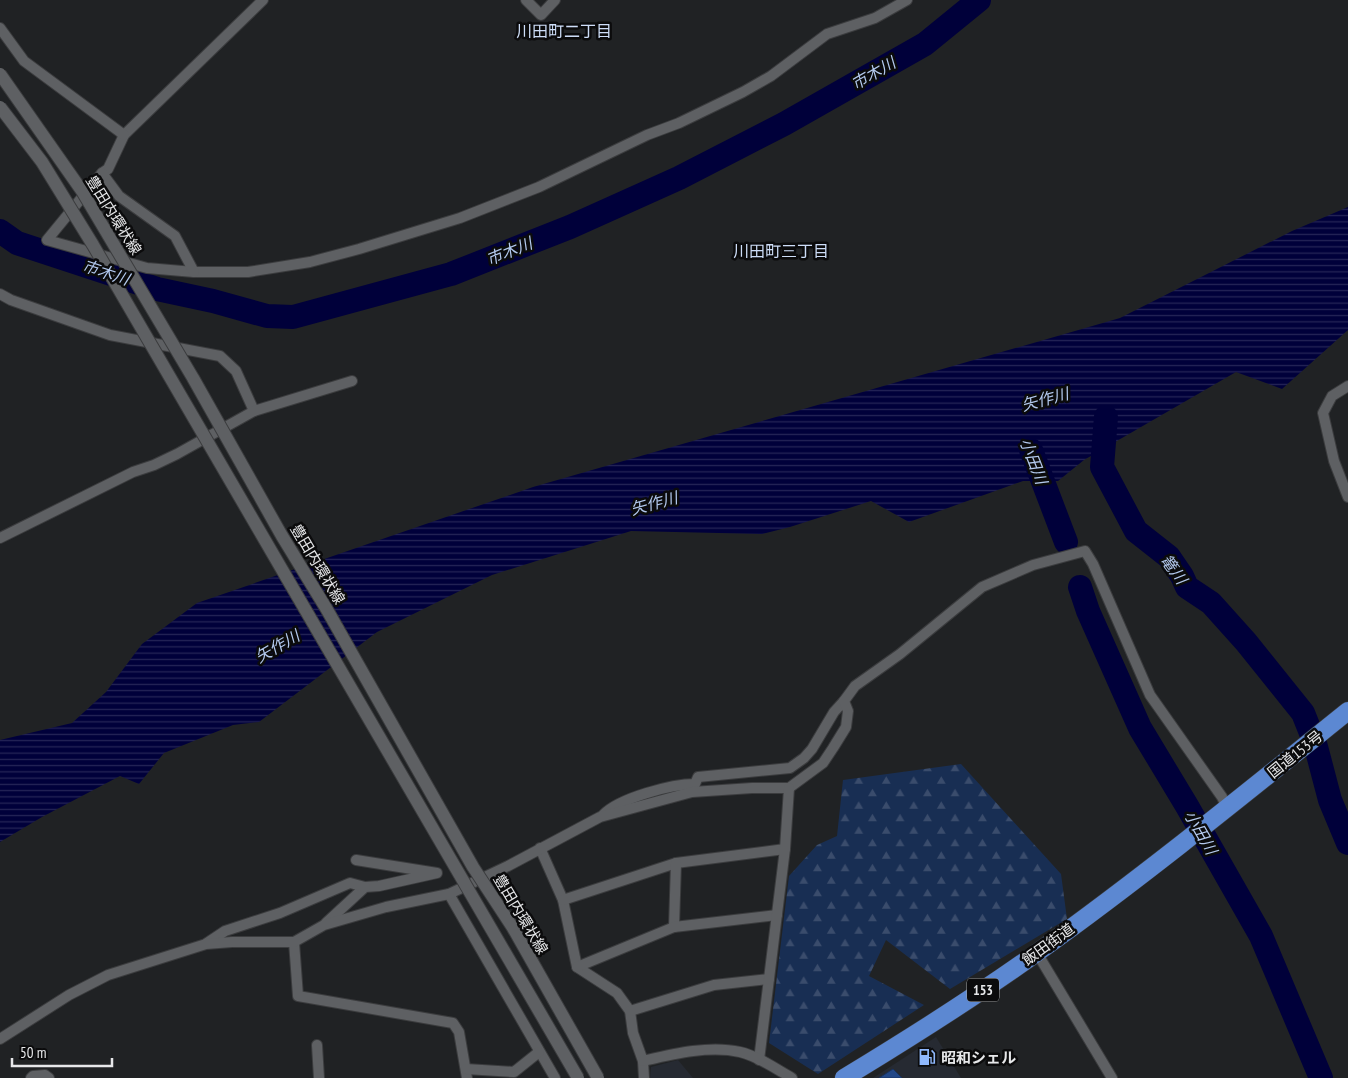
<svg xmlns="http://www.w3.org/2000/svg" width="1348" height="1078" font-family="'PT Sans Narrow','Noto Sans JP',sans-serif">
  <defs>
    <pattern id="forest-firs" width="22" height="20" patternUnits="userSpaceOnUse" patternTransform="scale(1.25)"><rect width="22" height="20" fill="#182e53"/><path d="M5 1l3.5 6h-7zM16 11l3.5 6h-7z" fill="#3a4c6c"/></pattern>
    <pattern id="water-rules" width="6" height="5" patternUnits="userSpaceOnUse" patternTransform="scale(1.25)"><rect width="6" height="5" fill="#00003a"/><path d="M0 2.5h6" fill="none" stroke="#252557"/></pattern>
  </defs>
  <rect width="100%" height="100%" fill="#202224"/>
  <!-- built -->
  <g fill="#262a32">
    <path d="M936,1037L961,1078H873Z"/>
    <path d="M678,1060L693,1078H650L651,1067Z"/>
  </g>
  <!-- forest -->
  <path fill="url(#forest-firs)" d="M961,764L1061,874L1067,919L950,989L886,940L869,976L924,1005L818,1074L769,1043L789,876L817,845L837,836L843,780Z"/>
  <!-- water -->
  <path fill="url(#water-rules)" d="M1348,207V330L1282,389L1236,372L1084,460L1058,481H1023L909,522L871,501L790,527L762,534L631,531L492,575L377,632L259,722L233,725L164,753L139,784L120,776L42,817L0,842V740L72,723L106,692L142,644L197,603L533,487L1120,318L1292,231Z"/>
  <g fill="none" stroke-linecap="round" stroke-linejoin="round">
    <!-- river -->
    <g stroke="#00003a" stroke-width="24">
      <path d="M0,231L17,243L157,289L213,301L267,316L293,317L451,274L570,227L679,178L784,124L925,44L979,0"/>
      <path d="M1106,417L1102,467L1136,531L1169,557L1182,576L1187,587L1211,603L1246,642L1303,713L1315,743L1330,800L1348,843"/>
      <path d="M1031,450L1066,542"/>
      <path d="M1080,587L1088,611L1140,728L1187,806L1261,936L1321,1078"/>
    </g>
  </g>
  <!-- building -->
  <path fill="#224787" stroke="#18325e" d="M893,1069L902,1078H879Z"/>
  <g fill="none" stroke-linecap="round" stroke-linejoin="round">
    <!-- minor casing -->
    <g stroke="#3b3c3e" stroke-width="12">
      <g id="minor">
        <path d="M263,0L124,135L108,169L102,173L47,240L147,268L194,272H248L310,262L359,249L460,218L539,187L647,135L679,123L743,92L771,76L827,34L875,18L907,0"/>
        <path d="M526,0L541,15L555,0"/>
        <path d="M0,28L24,61L124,135"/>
        <path d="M102,173L119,196L175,236L194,272"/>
        <path d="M0,294L11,300L110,335L220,356L236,371L254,411"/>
        <path d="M1348,386L1332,396L1323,413L1334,461L1348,497"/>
        <path d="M0,538L133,472L154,465L177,454L254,411L352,381"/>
        <path d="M603,815C619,798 672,784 695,784L698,777L790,768L804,758L812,749L834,712L844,701"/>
        <path d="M540,848L563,900L577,967L617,993L630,1011L633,1033L643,1061L644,1078"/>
        <path d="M449,894L555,1078"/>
        <path d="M563,900L676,863L785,849"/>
        <path d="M326,923L365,887L379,886L437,873L356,860"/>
        <path d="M674,927L676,863"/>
        <path d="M294,942L298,996L453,1023L459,1032L467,1078"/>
        <path d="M207,943L225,931L280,913L350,883L365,887"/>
        <path d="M1037,953L1112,1078"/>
        <path d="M577,967L674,927L777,915"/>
        <path d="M630,1011L714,985L769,979"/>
        <path d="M0,1039L69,995L108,975L206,944L232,942H294L324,925L386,907L449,894L508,866L600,817L692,792L752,788H789L823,763L833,748L846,727L848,711L844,701L855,686L900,654L982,587L1033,565L1085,551L1093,564L1150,695L1222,797L1227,808"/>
        <path d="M317,1045L319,1078"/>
        <path d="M759,1060L785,849L789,788"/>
        <path d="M643,1061C673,1054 709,1045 740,1052C758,1056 776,1069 792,1078"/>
        <path d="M466,1069L514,1072L539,1052"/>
        <path d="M31,1078L33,1076L45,1075L49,1078"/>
      </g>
    </g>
    <!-- trunk casing -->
    <g stroke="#3b3c3e" stroke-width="19">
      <path id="trunk" d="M844,1078C910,1038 975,997 1038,952C1144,876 1246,793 1348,711"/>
    </g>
    <!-- minor -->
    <use href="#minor" stroke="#5e6063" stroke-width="10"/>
    <!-- trunk -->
    <use href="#trunk" stroke="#5c88d2" stroke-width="18"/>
    <!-- tertiary-bridge casing -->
    <g stroke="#3b3c3e" stroke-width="14" stroke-linecap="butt">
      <g id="tertiary-bridge">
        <path d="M0,74L82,191L193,378L282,536L326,608L473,867L513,928L598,1078"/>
        <path d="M0,107L42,162L93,245L578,1078"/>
      </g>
    </g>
    <!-- tertiary-bridge -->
    <use href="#tertiary-bridge" stroke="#5e6063" stroke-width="12"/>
  </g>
  <!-- icons -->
  <defs>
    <g id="fuel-bare" transform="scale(1.35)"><path d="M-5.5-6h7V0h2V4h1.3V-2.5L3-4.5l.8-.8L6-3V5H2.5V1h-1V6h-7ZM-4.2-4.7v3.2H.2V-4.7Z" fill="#8fb8fd" stroke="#0b0b0c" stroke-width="2.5" paint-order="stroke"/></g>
  </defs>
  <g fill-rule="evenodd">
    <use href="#fuel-bare" x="927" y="1057"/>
  </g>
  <g text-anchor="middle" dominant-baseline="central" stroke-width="5" stroke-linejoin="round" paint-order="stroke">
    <!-- shield labels -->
    <rect fill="#0b0b0c" stroke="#a5a6a7" stroke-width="1" x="967" y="978.5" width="32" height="23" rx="4"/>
    <g font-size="14" font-weight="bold" fill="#e7e8ea">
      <text x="983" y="990">153</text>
    </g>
    <!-- street labels -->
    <g font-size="15" fill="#e7e8ea" stroke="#0b0b0c">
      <text transform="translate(114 215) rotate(58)">豊田内環状線</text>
      <text transform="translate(318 564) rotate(59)">豊田内環状線</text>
      <text transform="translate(1295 754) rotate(-39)">国道153号</text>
      <text transform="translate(521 914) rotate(59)">豊田内環状線</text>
      <text transform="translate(1048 944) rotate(-36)">飯田街道</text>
    </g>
    <!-- poi labels -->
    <g font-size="15" font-weight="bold" fill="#e7e8ea" stroke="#0b0b0c" text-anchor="start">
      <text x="941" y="1057">昭和シェル</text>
    </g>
    <!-- neighbourhood labels -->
    <g font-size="16" fill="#cdddf7" stroke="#0b0b0c">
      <text x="564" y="31">川田町二丁目</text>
      <text x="781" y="251">川田町三丁目</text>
    </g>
    <!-- water labels -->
    <g font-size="16" font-style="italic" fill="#b3c9ee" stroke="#0b0b0c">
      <text transform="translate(873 73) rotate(-30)">市木川</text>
      <text transform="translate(509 251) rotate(-22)">市木川</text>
      <text transform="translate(106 272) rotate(18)">市木川</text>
      <text transform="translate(1045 399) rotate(-15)">矢作川</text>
      <text transform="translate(1034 461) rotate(69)">小田川</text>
      <text transform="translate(654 503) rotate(-15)">矢作川</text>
      <text transform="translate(1174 569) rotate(54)">篭川</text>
      <text transform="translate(277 646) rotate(-30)">矢作川</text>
      <text transform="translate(1201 832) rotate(60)">小田川</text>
    </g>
  </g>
  <!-- scale -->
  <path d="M12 1058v8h100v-8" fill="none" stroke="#e7e8ea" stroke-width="2.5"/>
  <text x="20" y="1058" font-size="15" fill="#e7e8ea" stroke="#0b0b0c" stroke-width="4" paint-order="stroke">50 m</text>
</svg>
